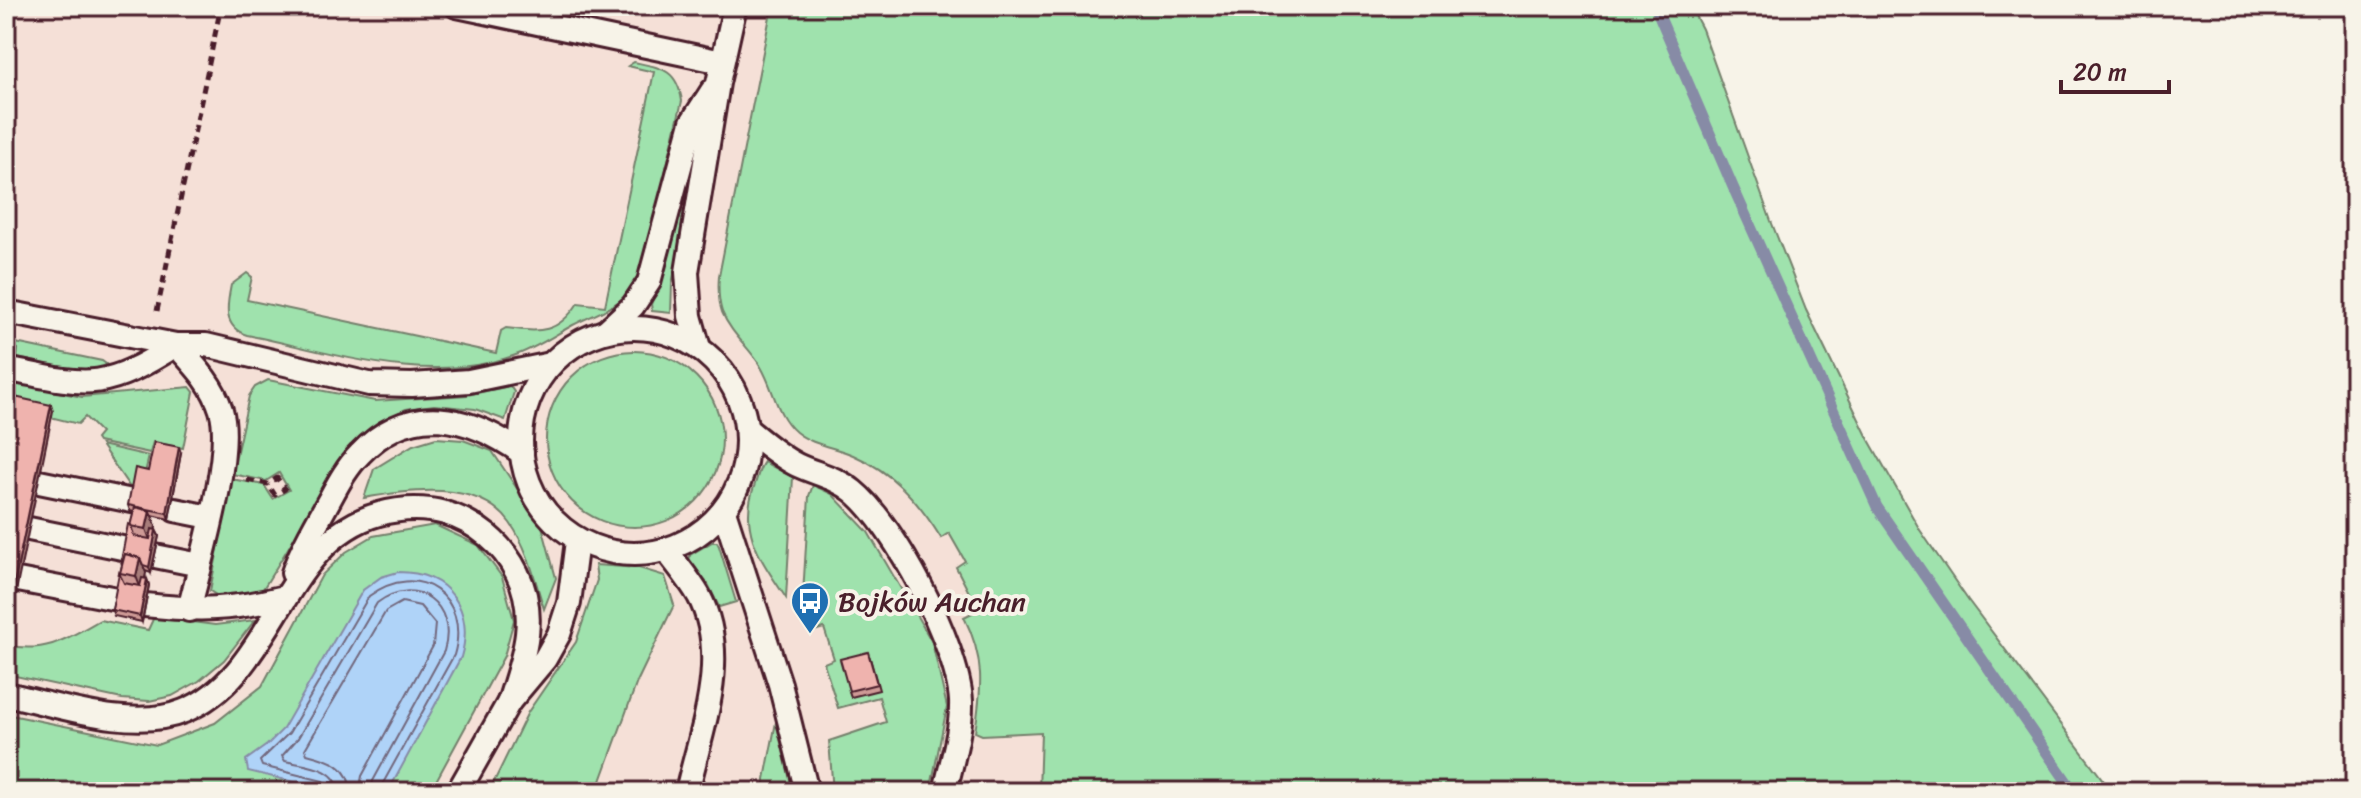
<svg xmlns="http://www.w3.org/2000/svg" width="2361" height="798" font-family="Sriracha,sans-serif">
  <rect width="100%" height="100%" fill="#f7f3e8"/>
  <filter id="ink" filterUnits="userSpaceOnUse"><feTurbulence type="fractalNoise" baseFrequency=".0125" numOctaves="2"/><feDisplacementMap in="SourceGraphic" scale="16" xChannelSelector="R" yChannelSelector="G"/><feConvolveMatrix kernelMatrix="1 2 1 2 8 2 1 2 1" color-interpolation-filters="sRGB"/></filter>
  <g filter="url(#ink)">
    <!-- built -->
    <path fill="#f5e0d7" d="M6,6H772L717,292L739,339L763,371L958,499L1041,731L1039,792H6Z"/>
    <!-- green -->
    <g fill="#9fe2ad" stroke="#74806c" stroke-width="2">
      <path d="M772,6H1690L1702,29L1771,221L1806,310L1869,440L1920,530L1968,600L2112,792H1039L1041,732L982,735L975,732C982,687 985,659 964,617L978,610L956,567L965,561L949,533L941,538C918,501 893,472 853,455C834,447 812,445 796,432C776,415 774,389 761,367C750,348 731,334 722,312C718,300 718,289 719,276Z"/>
      <path d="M634,62C662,68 677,69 682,101L644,263C629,305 609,307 573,325C553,336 535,349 513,356C426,386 334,353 247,335C222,327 227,305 231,285L247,273L252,277L247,300L496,353L501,331L506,328C539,332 557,335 578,303L605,306L654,72L628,66Z"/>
      <path d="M682,211L686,215L672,284L671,313L652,311L651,304L663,276L677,213Z"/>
      <path d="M6,341L102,361L106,364L102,370L69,369L17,358L18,349L6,346Z"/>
      <circle cx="634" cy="439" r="88"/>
      <path d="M268,380L375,401L467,395L510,386L514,392L505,420L475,409L434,405L406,409L378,423L357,442L338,467L263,589L242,599L227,602L210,591L231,479L264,485L273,499L289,490L279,473L266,481L232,474L249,396L255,387Z"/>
      <path d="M6,381L82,397L190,387L194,392L183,448L153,442L150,453L98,442L96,439L101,433L85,417L78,424L6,406Z"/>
      <path d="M436,438L463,440L492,451L542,526L556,578L544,609C535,580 528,548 510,523C479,479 408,490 364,498L374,469L413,445Z"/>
      <path d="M101,445L149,456L140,494L129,486Z"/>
      <path d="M764,462L793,477L786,598C762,561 737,531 755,484C758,476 759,468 764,462Z"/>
      <path d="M813,485L832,494L868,532L932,642L947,707L930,792H833L829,741L886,722L879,697L838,708L824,663L834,659L824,628L814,631L803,595L809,496Z"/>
      <path d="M435,525L478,545L502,577L514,620L504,656L430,792H6V714L157,745L215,723L262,686L322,575L346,552L373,536Z"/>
      <path d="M712,542H717L719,546L736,602L719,607L708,584L689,562L690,555Z"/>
      <path d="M595,565L639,568L665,576L674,605L637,682L597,792H489L528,712L576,642L597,580Z"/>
      <path d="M154,617L215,625L255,620L224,660L199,681L172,696L149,701L122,699L6,674V645C45,654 67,639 100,620L148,630Z"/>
      <path d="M776,722L793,792H765V779Z"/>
    </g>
    <!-- water -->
    <path fill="#afd3f8" stroke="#878ba6" stroke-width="2" d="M398,572C449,572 475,610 461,657L388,792H336L248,771L246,760L267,745L283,729L363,590L381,577Z"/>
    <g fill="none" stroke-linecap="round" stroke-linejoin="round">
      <!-- shore -->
      <g stroke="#72677d" stroke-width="2">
        <path d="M329,792L328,785L323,781L262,766L260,761L289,733L369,596C419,559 471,597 454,655L382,785L381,792"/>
        <path d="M339,792C337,766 305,766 285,761L282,756L298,738L377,603C416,573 458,605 444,651L373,781L371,792"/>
        <path d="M351,792C349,765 330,760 307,754L305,749L386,611L402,602L420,606L435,624L433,646L362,776L359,792"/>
      </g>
      <!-- stream -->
      <path stroke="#878ba6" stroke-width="11" d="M1655,6L1733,187L1877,507L2074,792"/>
      <!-- service casing -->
      <g stroke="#4a1f2b" stroke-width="28">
        <g id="service">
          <path d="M457,6L722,62"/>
          <path d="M6,312L176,345H206L369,384L412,385L469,381L551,364"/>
          <circle cx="634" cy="441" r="113"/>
          <path d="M606,331L633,306L649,282L692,122L712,91"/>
          <path d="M176,345C194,365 213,384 221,410C234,452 200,564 189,610"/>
          <path d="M699,348L690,316L687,272L718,83L735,6"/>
          <path d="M6,369C89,386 102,392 176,345"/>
          <path d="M747,429C763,442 779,456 797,465C816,474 836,477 853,491C895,525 958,646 961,701C962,731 951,763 945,792"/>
          <path d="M39,482L137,502"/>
          <path d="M175,510L210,517"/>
          <path d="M724,511L780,684L807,792"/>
          <path d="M29,529L127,549"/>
          <path d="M666,550C677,565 690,580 699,596C731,657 701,730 687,792"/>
          <path d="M155,556L200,565"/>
          <path d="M293,573C301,549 314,528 326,506C336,488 345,469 360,454C410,401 468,415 522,453"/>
          <path d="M18,580L117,599"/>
          <path d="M145,605C199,611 232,610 285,597"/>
          <path d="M6,694C58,705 133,732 184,711C275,674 281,541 379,514C401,508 423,507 445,513C476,522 503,544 517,573C539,617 523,659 509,702"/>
          <path d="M458,792L509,702L545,659L559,634L569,603L577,541"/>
        </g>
      </g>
      <!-- path -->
      <g stroke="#4a1f2b" stroke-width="5" stroke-dasharray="8 6" stroke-linecap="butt">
        <path d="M157,311L221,6"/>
        <path d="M247,480L268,484L277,478L285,489L275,495L268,484"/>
      </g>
      <!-- service -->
      <use href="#service" stroke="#f7f3e8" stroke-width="22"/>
    </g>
    <!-- wall -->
    <g fill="#ce9a96" stroke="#4a1f2b" stroke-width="2">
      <path d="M181,453L169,519L152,515L156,526L155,530H156L159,536L151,573L145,571V578L147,579L149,585L142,622L114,616L112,610L122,565L121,561L134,512L130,511L128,505L148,471Z"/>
      <path d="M870,658L879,690L851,697L849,691Z"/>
    </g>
    <!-- shaded-wall -->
    <g fill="#a77d7a" stroke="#4a1f2b" stroke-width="2">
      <path d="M51,405L53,411L8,630L6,622Z"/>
      <path d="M179,447L181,453L169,519L167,513Z"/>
      <path d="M150,511L156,526L152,545L146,529Z"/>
      <path d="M156,530L159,536L151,573L149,567Z"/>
      <path d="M140,558L146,573L142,592L136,576Z"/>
      <path d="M147,579L149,585L142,622L140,616Z"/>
    </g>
    <!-- building -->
    <g fill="#efb3ae" stroke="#4a1f2b" stroke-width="2">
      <path d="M10,396L51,405L6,622V416Z"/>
      <path d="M154,442L179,447L167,513L128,505L135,468L148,471Z"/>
      <path d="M135,507L150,511L146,529L130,526Z"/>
      <path d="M128,524L131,525L134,536L150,539L152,529L156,530L149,567L143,565L140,558L125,554L123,561H121Z"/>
      <path d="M125,554L140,558L136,576L120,573Z"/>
      <path d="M119,573L124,583L140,586L142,578L147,579L140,616L112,610Z"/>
      <path d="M868,652L877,684L849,691L840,659Z"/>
    </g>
  </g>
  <!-- icons -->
  <defs>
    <g id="bus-pin" transform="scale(2)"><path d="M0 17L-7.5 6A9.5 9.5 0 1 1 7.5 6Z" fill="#1f6fb2" stroke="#f7f3e8"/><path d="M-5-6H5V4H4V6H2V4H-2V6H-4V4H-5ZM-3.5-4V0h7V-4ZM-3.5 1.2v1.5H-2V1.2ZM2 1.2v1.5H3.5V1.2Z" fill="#fff"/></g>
  </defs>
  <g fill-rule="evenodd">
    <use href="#bus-pin" x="810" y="601"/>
  </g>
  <g text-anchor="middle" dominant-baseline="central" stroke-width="8" stroke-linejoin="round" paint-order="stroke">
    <!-- poi labels -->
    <g font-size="28" fill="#4a1f2b" stroke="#f7f3e8" text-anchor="start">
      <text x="838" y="601">Bojków Auchan</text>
    </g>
  </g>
  <!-- margin -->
  <rect width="2361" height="798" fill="none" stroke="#f7f3e8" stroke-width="32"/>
  <rect x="16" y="16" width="2329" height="766" fill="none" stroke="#4a1f2b" stroke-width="3" filter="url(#ink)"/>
  <!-- scale -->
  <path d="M2061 80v12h108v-12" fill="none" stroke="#4a1f2b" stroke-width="4"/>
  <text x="2073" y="80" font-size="24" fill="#4a1f2b" stroke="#f7f3e8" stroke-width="6" paint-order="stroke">20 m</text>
</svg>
